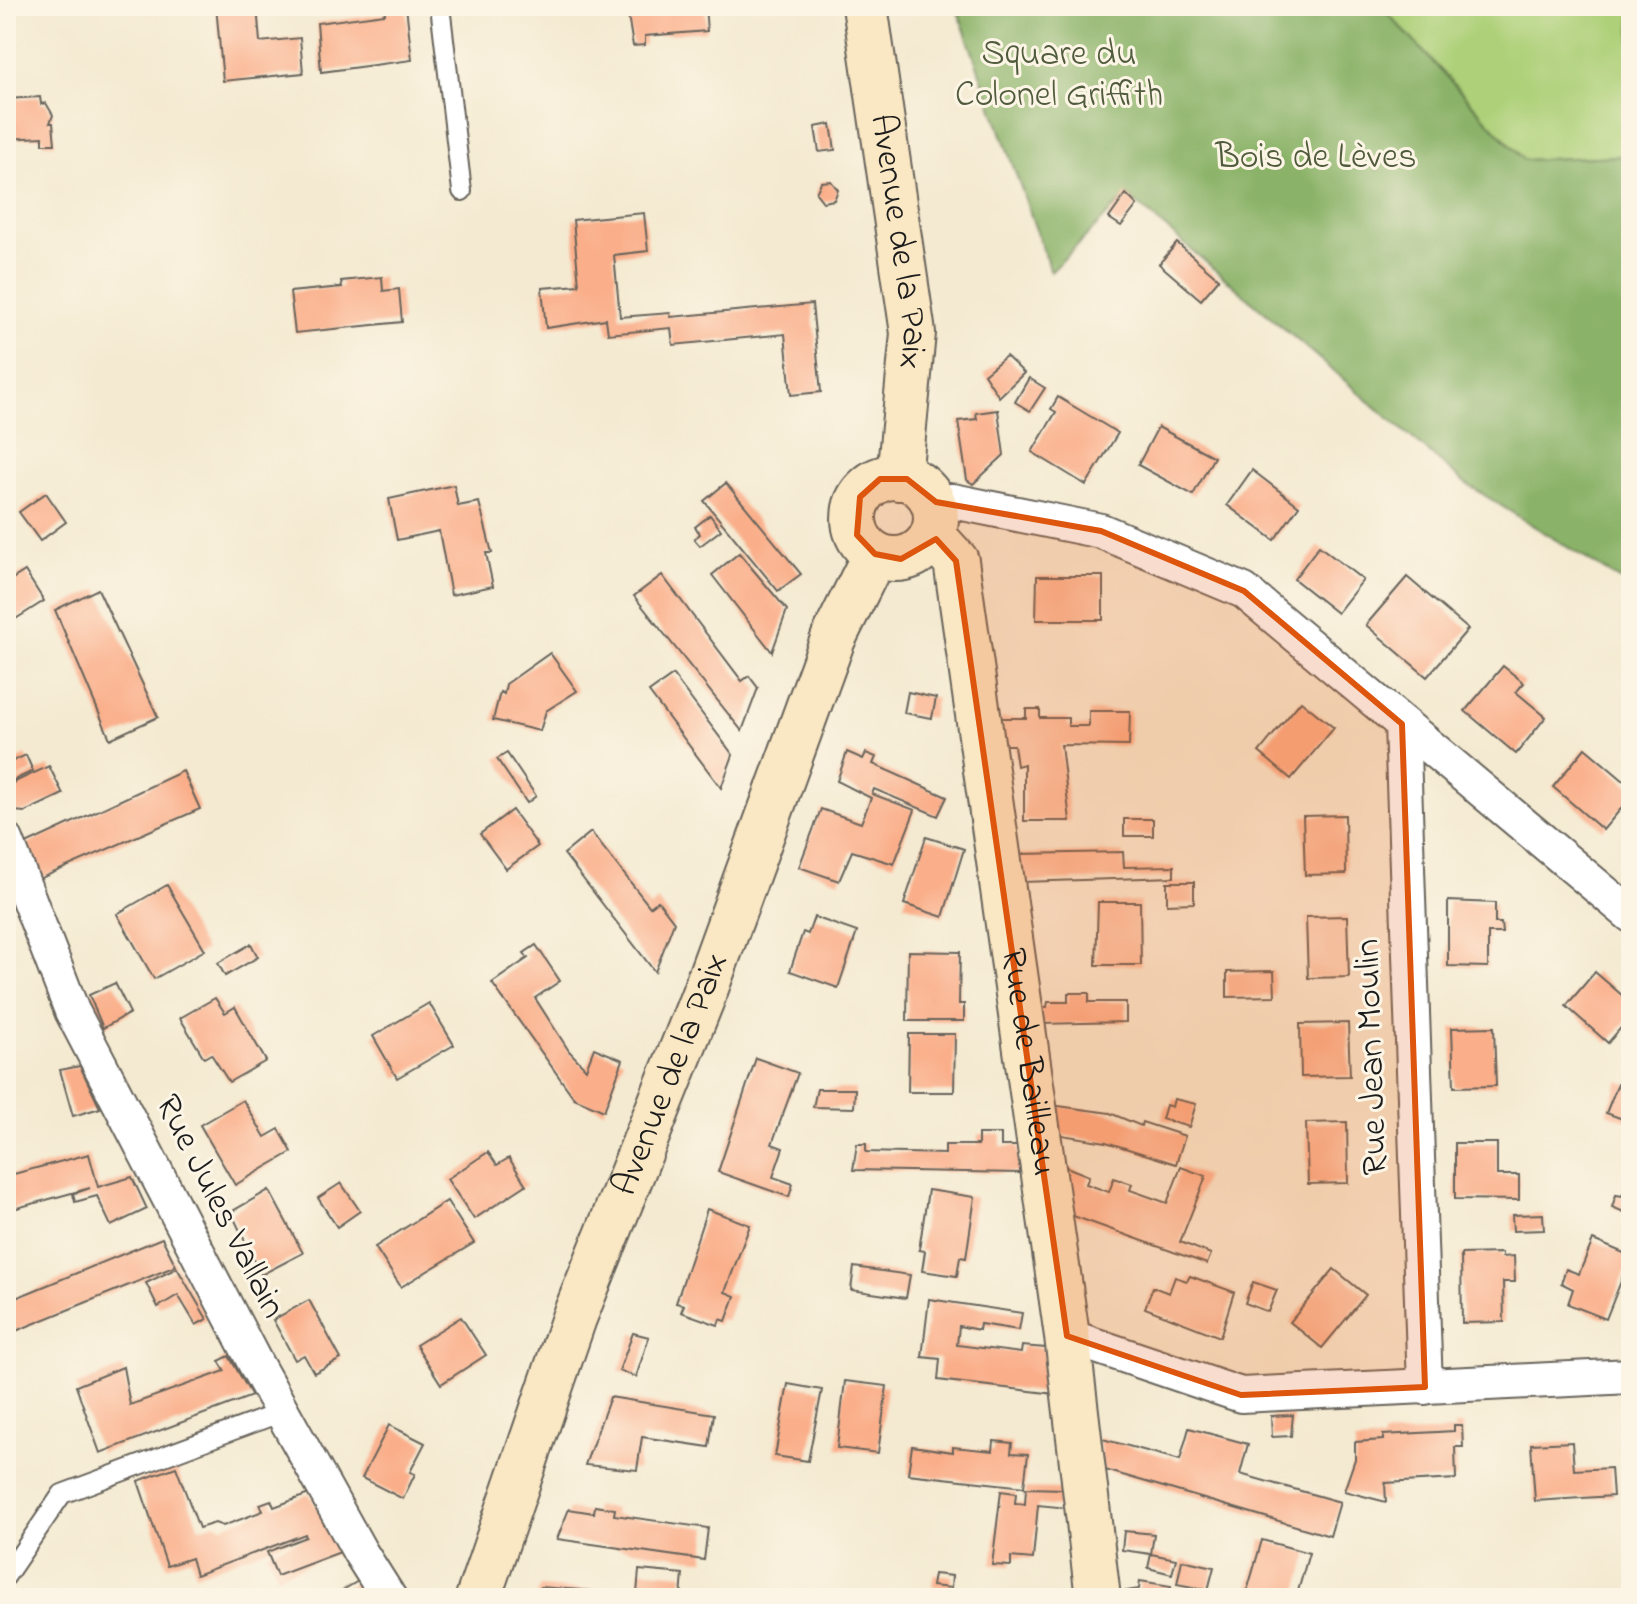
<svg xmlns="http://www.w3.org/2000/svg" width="1637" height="1604" font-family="'Indie Flower',sans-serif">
  <rect width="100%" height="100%" fill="#fcf5e5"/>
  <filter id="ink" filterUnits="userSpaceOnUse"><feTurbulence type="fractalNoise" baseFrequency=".0125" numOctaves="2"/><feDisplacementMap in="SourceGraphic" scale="16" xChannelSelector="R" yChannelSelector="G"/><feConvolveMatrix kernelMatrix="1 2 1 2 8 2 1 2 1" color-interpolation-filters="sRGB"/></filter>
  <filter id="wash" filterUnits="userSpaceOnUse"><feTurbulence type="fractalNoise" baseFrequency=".006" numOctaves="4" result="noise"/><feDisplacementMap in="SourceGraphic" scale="32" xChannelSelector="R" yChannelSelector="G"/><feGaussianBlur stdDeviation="1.8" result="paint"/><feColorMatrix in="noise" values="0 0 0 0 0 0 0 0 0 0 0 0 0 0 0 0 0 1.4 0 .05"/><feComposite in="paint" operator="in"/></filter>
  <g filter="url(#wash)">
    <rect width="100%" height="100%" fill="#f4ead1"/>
    <!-- green -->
    <path fill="#add078" stroke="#64764a" stroke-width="2" d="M1381,6H1631V166L1619,156L1524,160Z"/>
    <!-- forest -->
    <path fill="#8ab268" stroke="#536742" stroke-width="2" d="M956,6H1381L1524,160L1619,156L1631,166V587L1465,483L1127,195L1051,272Z"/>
    <g id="blocks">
      <!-- building -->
      <g fill="#faaf8a">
        <path d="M216,6H257L260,42L300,38L303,73L223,81Z"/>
        <path d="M384,6H406L412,60L321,72L317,23L385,14Z"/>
        <path d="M640,6H705L707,31L645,36V45L633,46L627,9Z"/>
        <path d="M40,97L41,104L46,103L53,115L50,123H53L55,144H43V137L6,139V99Z"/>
        <path d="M831,124L835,150L819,152L815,127Z"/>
        <path d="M831,181L838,190L834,200L823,202L816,193L821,182Z"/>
        <path d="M1126,194L1137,205L1121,226L1109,218Z"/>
        <path d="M644,213L648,251L614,255L620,317L670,313L671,317L812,304L821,392L791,395L785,334L673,345L671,328L608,334L606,319L546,328L542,288L579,285L573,220Z"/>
        <path d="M1177,243L1219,279L1201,300L1159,264Z"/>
        <path d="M382,277L383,291L399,289L402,322L295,333L290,292L342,287L341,281Z"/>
        <path d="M1006,356L1024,373L999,397L984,374Z"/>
        <path d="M1029,378L1045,388L1030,411L1015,402Z"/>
        <path d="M1058,397L1118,433L1086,485L1032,452L1056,412L1051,409Z"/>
        <path d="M998,410L1004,455L973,484L967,480L958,421L977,419L976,413Z"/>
        <path d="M1158,427L1214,457L1193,495L1138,465Z"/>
        <path d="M1252,470L1299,506L1274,540L1227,505Z"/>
        <path d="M726,483L801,574L778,591L704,501Z"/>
        <path d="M454,485L458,506L479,502L492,553H486L493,586L451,595L439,531L397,540L389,499Z"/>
        <path d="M46,493L66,522L40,541L19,512Z"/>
        <path d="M710,515L721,530L700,546L694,539L700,534L695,527Z"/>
        <path d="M1319,546L1363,580L1337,613L1294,579Z"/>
        <path d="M739,553L787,610L772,652L712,575Z"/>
        <path d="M25,571L44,601L6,625V583Z"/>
        <path d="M662,575L742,681L749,676L758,688L742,731L634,596Z"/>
        <path d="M1037,576H1103V620H1036Z"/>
        <path d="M1407,577L1468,629L1427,677L1366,625Z"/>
        <path d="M98,589L158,717L110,739L55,610Z"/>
        <path d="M550,653L577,691L546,711L540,731L493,720L500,692L504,694L506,684Z"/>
        <path d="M1503,666L1524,683L1516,692L1546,717L1516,754L1465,711Z"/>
        <path d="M673,675L733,755L721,788L649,692Z"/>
        <path d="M908,692L936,698L932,718L904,713Z"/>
        <path d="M1301,701L1334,728L1291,779L1259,752Z"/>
        <path d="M1026,709H1040V718H1068V726H1089V711H1130L1129,746L1061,745L1070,821H1024V764L1017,766L1014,745H1004L1001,718H1026Z"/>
        <path d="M1585,748L1631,787V797L1603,830L1553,787Z"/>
        <path d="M847,752L863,759L866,753L876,757L873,764L947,797L938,816L874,789L872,794L915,810L894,864L852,851L839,881L799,867L821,809L861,823L871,798L837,781Z"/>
        <path d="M507,753L536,796L527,803L497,759Z"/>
        <path d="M26,755L33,771L8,783L6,764Z"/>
        <path d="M49,766L63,794L25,812L14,811L6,786Z"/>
        <path d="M183,771L200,809L39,879L26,844Z"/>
        <path d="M512,810L538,846L506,869L480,834Z"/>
        <path d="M1345,815L1346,874L1305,875L1303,816Z"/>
        <rect x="1124" y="819" width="29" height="17"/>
        <path d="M591,832L650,907L658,901L674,922L655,972L564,854Z"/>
        <path d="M926,837L964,849L943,917L904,904Z"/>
        <path d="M1123,852L1124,867L1174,866V877L1022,882L1018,854Z"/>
        <path d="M1167,882H1194V903L1167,904Z"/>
        <path d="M167,885L205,950L154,979L117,914Z"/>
        <path d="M1448,901L1495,903V923H1501L1502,933H1488V967L1448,966Z"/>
        <path d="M1098,902H1140L1141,965H1096Z"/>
        <path d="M1347,916L1349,977L1308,978L1306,917Z"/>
        <path d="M814,917L857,932L838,988L790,971L803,932L808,934Z"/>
        <path d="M251,944L258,957L225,976L218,963Z"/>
        <path d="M536,945L560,981L535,998L569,1051L586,1069L594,1048L623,1060L604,1111L574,1098L492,983L528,958L524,953Z"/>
        <path d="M908,951L960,952L959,1004H964V1021H907Z"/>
        <path d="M1274,971L1275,996L1227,997V972Z"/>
        <path d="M1595,972L1631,1003V1016L1608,1043L1566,1006Z"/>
        <path d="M115,983L130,1013L103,1028L89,995Z"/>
        <path d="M1068,993H1089V1002H1126V1022L1040,1024L1038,1007H1047L1048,1002H1068Z"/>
        <path d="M215,998L225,1013L235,1007L266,1061L229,1082L211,1054L204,1058L180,1018Z"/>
        <path d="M429,1003L454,1045L397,1078L373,1036Z"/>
        <path d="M1348,1023L1350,1076L1301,1077L1300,1024Z"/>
        <path d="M1494,1027L1496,1086L1454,1087L1452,1028Z"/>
        <path d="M909,1034H955L954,1092H908Z"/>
        <path d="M756,1058L798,1073L772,1144L783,1148L773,1177L793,1184L789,1197L718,1172Z"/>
        <path d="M80,1066L100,1108L73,1116L60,1070Z"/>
        <path d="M1619,1081L1631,1085V1122L1606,1113Z"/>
        <path d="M817,1089H855L854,1108L813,1107Z"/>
        <path d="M1174,1099L1196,1104L1189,1127L1162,1119L1166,1105L1172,1107Z"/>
        <path d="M243,1100L265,1137L279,1129L292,1152L235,1185L200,1125Z"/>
        <path d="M1051,1105L1110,1113L1141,1126L1142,1122L1185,1136L1176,1164L1106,1142L1055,1134Z"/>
        <path d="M1347,1122L1348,1183L1308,1184L1306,1123Z"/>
        <path d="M978,1134H1001V1146H1018L1021,1173L853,1170L857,1144H866V1152L945,1154V1145H978Z"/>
        <path d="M1455,1143H1497V1175H1519V1200L1455,1199Z"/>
        <path d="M488,1152L497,1165L509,1158L526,1185L474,1219L447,1179Z"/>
        <path d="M89,1154L98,1187L132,1177L147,1209L111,1226L97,1196L75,1202L73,1194L90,1188L6,1211V1176Z"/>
        <path d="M1059,1164L1089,1176L1086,1184L1109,1192L1114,1178L1132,1184L1130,1190L1167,1203L1181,1167L1206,1176L1180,1242L1211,1254L1207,1264L1065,1213Z"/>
        <path d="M1631,1173V1215L1612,1207L1616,1195L1622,1196Z"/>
        <path d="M341,1183L360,1211L337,1227L318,1198Z"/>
        <path d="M269,1190L303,1253L261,1275L231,1212Z"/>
        <path d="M928,1190L975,1197L966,1258L960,1257L957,1276L922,1271L925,1251L919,1250Z"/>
        <path d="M447,1201L474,1243L401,1287L375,1247Z"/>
        <path d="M707,1209L750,1225L725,1292L735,1296L726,1321L720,1319L718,1325L681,1312L684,1305L676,1303Z"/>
        <path d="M1543,1214L1544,1230L1513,1231L1512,1215Z"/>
        <path d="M162,1238L176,1266L6,1335V1302Z"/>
        <path d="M1593,1240L1631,1256L1606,1319L1568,1304L1573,1289L1561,1283L1566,1269L1579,1274Z"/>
        <path d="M1502,1253V1257L1514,1256L1515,1282H1503L1504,1322L1462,1323L1461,1254Z"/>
        <path d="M854,1267L910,1275L906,1298L851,1290Z"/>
        <path d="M177,1268L207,1319L196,1325L178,1295L158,1307L146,1283Z"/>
        <path d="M1334,1269L1366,1295L1322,1348L1290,1322Z"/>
        <path d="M1190,1276L1234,1292L1220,1337L1145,1308L1153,1287L1169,1293L1175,1277L1187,1281Z"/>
        <path d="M1253,1282L1277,1290L1268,1312L1245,1303Z"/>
        <path d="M929,1299L1022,1313L1019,1330L980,1324L979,1330L959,1326L957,1345L1021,1353L1022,1346L1046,1348L1047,1356L1052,1357L1056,1394L938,1380L940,1359L922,1357Z"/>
        <path d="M309,1300L341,1359L314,1373L304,1355L295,1360L273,1320Z"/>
        <path d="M461,1317L486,1355L441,1384L416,1345Z"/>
        <path d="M633,1333L649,1337L636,1377L619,1371Z"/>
        <path d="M229,1356L252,1396L100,1453L76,1386L123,1367L130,1405L225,1371L219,1361Z"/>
        <path d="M845,1381L887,1386L878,1453L837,1448Z"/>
        <path d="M788,1384L822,1390L808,1461L775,1456Z"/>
        <path d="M610,1397L714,1414L709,1447L642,1437L637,1470L585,1465Z"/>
        <path d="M1293,1415L1291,1436L1272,1437L1271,1416Z"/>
        <path d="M389,1425L425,1443L410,1472L415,1474L403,1499L362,1478Z"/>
        <path d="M1454,1425H1462L1463,1447H1455L1456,1479L1385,1483L1386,1502L1344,1491L1355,1459V1442L1383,1440V1435L1454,1431Z"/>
        <path d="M1189,1428L1248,1444L1240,1474L1340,1502L1330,1536L1102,1469L1099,1438L1180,1460Z"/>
        <path d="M994,1441L1012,1443L1011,1453L1028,1454L1024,1487L908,1474L912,1446L953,1452V1447L993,1451Z"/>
        <path d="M1572,1442L1574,1470L1611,1468L1613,1496L1535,1501L1531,1444Z"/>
        <path d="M176,1467L199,1528L215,1523L223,1526L263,1511L260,1504L271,1500L274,1507L309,1494L343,1551L277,1576L267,1552L306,1537L305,1534L196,1575L191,1558L167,1566L138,1481Z"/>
        <path d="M1026,1488L1066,1489L1068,1508L1038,1505L1033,1559L1011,1557V1566L992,1565L1001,1491L1016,1493L1015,1503L1025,1504Z"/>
        <path d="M595,1506L615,1509L614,1515L708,1528L704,1560L557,1539L569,1509L594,1513Z"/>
        <path d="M1124,1531L1154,1534L1151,1554L1122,1550Z"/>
        <path d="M1262,1540L1309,1553L1296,1598H1245Z"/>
        <path d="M1151,1554L1176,1559L1172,1574L1148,1568Z"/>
        <path d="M1182,1560L1214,1567L1208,1590L1177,1584Z"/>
        <path d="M639,1570L683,1574L681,1598H536L540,1587L637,1594Z"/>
        <path d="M934,1574L952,1576L951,1588L932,1586Z"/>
        <path d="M360,1580L371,1598H329Z"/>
        <path d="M1140,1581L1171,1586L1170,1593L1187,1598H1121L1120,1592L1139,1589Z"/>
      </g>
    </g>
  </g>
  <g filter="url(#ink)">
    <use href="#blocks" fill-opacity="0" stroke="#68645b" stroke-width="2"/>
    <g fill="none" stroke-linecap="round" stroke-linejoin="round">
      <!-- lane casing -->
      <g stroke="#68645b" stroke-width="22">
        <g id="lane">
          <path d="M440,6L462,191"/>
          <path d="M6,1576L62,1494L282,1412"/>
        </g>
      </g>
      <!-- street casing -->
      <g stroke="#68645b" stroke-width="38">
        <g id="street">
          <path d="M933,502L953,501L1101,531L1244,591L1631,915"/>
          <path d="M1402,724L1425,1387"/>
          <path d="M6,840L72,1011L254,1361L360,1552L389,1598"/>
          <path d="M1067,1336L1241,1395L1631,1376"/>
        </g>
      </g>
      <!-- secondary casing -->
      <g stroke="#68645b" stroke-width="48">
        <g id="secondary">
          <path id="s1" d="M865,6L913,333L899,478"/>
          <circle cx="895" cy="518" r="41"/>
          <path id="s2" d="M933,536L956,561L1067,1336L1098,1598"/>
          <path id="s3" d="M478,1598L574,1318L702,999L833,639L875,554"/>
        </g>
      </g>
      <!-- lane -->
      <use href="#lane" stroke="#fff" stroke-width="18"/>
      <!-- street -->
      <use href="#street" stroke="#fff" stroke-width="34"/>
      <!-- secondary -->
      <use href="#secondary" stroke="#fae7c3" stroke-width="44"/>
    </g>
  </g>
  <!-- marked area -->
  <path fill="#de560d" fill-opacity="0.2" stroke="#de560d" stroke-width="6" stroke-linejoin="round" d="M880,479H907L936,502L1101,531L1244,591L1402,724L1425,1387L1241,1395L1067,1336L956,561L936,539L901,559L875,554L857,535L860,497Z"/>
  <g text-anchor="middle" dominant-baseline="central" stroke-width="6" stroke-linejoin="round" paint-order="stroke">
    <!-- park labels -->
    <g font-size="36" fill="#4f5b3c" stroke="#fcf5e5">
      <text x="1059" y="55">Square du<tspan x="1059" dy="41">Colonel Griffith</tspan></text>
      <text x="1316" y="158">Bois de Lèves</text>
    </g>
    <!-- street labels -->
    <g font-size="36" fill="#1c1c1c" stroke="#fcf5e5">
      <text stroke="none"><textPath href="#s1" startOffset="238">Avenue de la Paix</textPath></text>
      <text transform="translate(1373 1057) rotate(-92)">Rue Jean Moulin</text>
      <text stroke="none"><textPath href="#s2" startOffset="540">Rue de Bailleau</textPath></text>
      <text stroke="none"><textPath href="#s3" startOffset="558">Avenue de la Paix</textPath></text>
      <text transform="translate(219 1207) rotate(63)">Rue Jules Vallain</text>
    </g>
  </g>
  <!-- margin -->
  <rect width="1637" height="1604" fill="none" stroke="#fcf5e5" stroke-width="32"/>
</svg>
